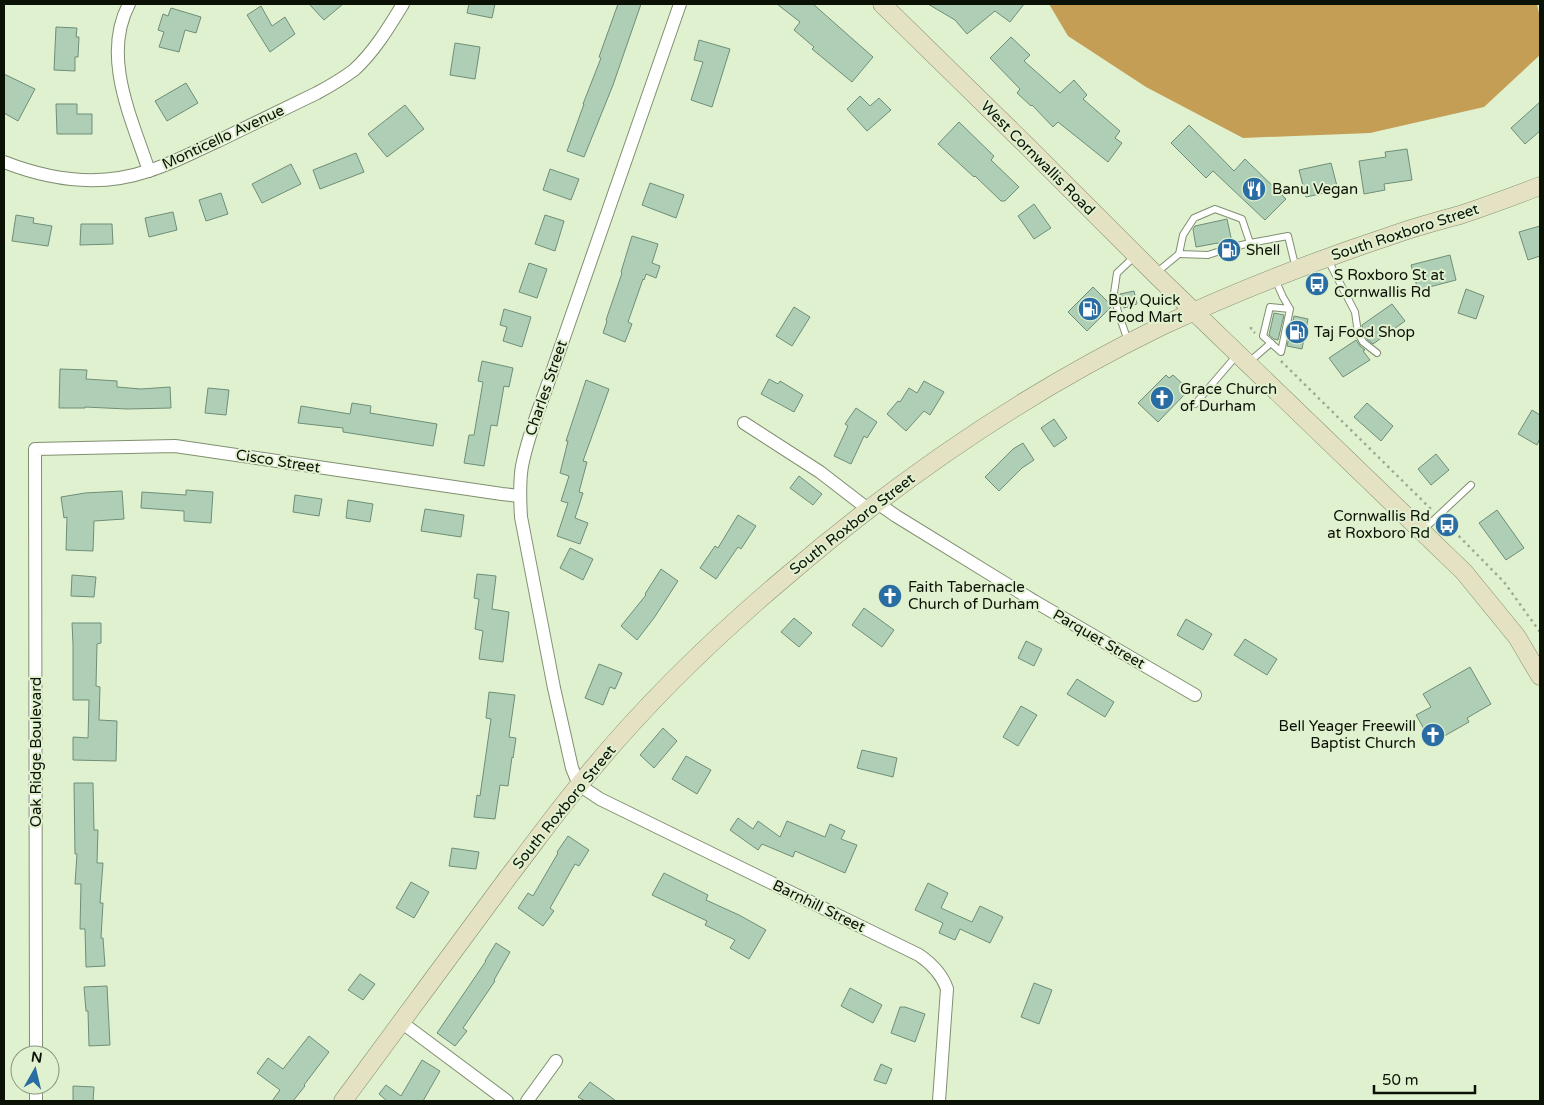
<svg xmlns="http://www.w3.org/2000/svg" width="1544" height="1105" font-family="'Varela Round',sans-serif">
  <rect width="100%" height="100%" fill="#e0f1cf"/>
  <!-- forest -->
  <path fill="#c49e54" d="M1049,4H1537L1540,18V55L1484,107L1370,133L1243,138L1146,87L1068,36Z"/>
  <!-- building -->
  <g fill="#aecfb6" stroke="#6f8e77">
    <path d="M309,4H343L324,20Z"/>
    <path d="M469,4H495L492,18L467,13Z"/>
    <path d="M618,4H641L613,85L584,157L567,151L584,104H583L601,58L599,57Z"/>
    <path d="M777,4H813L873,57L852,82L812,49L814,47L794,30L800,22Z"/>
    <path d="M928,4H1024L1010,22L995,11L967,34L955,20Z"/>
    <path d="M261,6L272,26L285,17L295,34L270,52L247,15Z"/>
    <path d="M171,8L201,17L196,33L185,30L179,52L159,47L164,32L158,30L163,14L168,16Z"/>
    <path d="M56,27L77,28L76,37H79L78,57H75V71L54,70Z"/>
    <path d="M1011,37L1030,55L1024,61L1060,93L1074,80L1087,95L1083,99L1120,131L1115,138L1122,143L1108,162L1058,122L1053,127L1032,105L1031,106L1017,93L1020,89L990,58Z"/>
    <path d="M699,40L730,49L712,107L691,100L703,62L694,60Z"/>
    <path d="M455,43L480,47L475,79L450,75Z"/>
    <path d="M4,74L35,89L18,121L4,113Z"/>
    <path d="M186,83L198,103L167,121L155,101Z"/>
    <path d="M860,96L870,106L879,98L891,110L867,131L847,109Z"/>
    <path d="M1540,102V131L1525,144L1511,128Z"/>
    <path d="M56,104H77V114H92V134H57Z"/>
    <path d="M405,105L424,129L387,157L368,134Z"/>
    <path d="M959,122L994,156L991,160L1019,187L1005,201H1001L975,176L974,177L938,144Z"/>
    <path d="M1189,125L1234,171L1245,159L1286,199L1265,220L1213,171L1206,178L1171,143Z"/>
    <path d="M1407,149L1412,180L1384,184L1385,190L1364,194L1359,161L1386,157L1385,152Z"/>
    <path d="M356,153L364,172L320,189L313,170Z"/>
    <path d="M1331,163L1338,190L1306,197L1299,170Z"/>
    <path d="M291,164L301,184L262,203L252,184Z"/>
    <path d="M550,169L579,179L571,200L543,190Z"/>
    <path d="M650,183L684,195L676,218L642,205Z"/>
    <path d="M221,193L228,214L206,221L199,200Z"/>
    <path d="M1034,204L1051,228L1034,239L1018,216Z"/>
    <path d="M173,212L177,230L149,237L145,218Z"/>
    <path d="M16,215L34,218L33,223L52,226L48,246L12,241Z"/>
    <path d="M545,215L564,221L555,251L535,244Z"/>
    <path d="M1227,219L1232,242L1229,244L1228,248L1230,251L1234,252L1235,257L1222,259L1221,256L1224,254L1225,250L1223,247L1219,246L1218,243L1196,247L1193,229L1195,226Z"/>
    <path d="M81,224H112L113,244L80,245Z"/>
    <path d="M1540,226V256L1528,260L1519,232Z"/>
    <path d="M632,236L658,244L652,263L660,266L656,278L646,274L644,280L643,279L628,322L632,324L625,342L603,333L607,321L606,320L622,273L621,272Z"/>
    <path d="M1450,255L1456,280L1418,290L1411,265Z"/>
    <path d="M529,263L547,269L537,298L519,292Z"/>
    <path d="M1093,287L1112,306L1087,331L1068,312Z"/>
    <path d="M1466,289L1484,296L1476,319L1458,313Z"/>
    <path d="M1134,291L1137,304L1124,308L1120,294Z"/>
    <path d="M1392,304L1405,321L1373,344L1367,339L1363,331L1362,325Z"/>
    <path d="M794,307L810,317L792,346L776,336Z"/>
    <path d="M504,309L531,317L522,347L503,341L507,327L500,325Z"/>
    <path d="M1274,313L1284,315L1278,340L1274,339L1269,335Z"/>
    <path d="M1294,316L1308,319L1302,349L1287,346Z"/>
    <path d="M1356,340L1360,346L1365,350L1363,351L1370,360L1343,377L1329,358Z"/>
    <path d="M482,361L513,368L509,387L504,386L497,426L491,425L484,466L464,463L469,435H474L483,382L478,381Z"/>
    <path d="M60,369L87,370L86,379L117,381V387L141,389L170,387L171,408L127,409L85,407V408H59Z"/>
    <path d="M1166,375L1169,378L1173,375L1185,386L1181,390L1185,394L1158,422L1138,403Z"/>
    <path d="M769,379L778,384L780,381L803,395L794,412L761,394Z"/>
    <path d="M586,380L609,389L583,461L587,462L579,492L583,493L575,518L588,523L580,544L557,536L568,503L561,501L569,476L560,473L568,441H566Z"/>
    <path d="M924,381L944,392L930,415L924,411L906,431L887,414L898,401L900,402L909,388L917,393Z"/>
    <path d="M208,388L229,390L226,415L205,413Z"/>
    <path d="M352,403L371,406L370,413L437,424L433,446L343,432V428L298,423L301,406L350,414Z"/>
    <path d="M1367,403L1393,426L1381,441L1354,417Z"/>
    <path d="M856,408L877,422L867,438L864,436L851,464L834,456L848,426L845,424Z"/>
    <path d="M1532,410L1540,415V438L1537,445L1518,434Z"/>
    <path d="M1054,419L1067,438L1054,447L1041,428Z"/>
    <path d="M1023,443L1034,460L1022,468L999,491L985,477L1013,449Z"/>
    <path d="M1436,454L1449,470L1431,485L1418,469Z"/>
    <path d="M799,476L822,494L813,505L790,488Z"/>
    <path d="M186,490L213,492L211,523L184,521V511L141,508L142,492L186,495Z"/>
    <path d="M122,491L124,519L94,521L93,551L66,550L67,517L64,518L61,497L85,493Z"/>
    <path d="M295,495L322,499L319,516L293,512Z"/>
    <path d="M348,500L373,504L370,522L346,518Z"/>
    <path d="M425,509L464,515L461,537L421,531Z"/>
    <path d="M1497,510L1524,548L1506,560L1479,523Z"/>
    <path d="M738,515L756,526L741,549L738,547L716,579L700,568L715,546L718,548Z"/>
    <path d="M570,548L593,559L583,580L560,568Z"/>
    <path d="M661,569L678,581L654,618L637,640L621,626L646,595L645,594Z"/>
    <path d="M477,574L496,576L492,609L509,612L503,662L479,659L483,631L475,629L479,599L474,598Z"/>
    <path d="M72,575L96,577L94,597L71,596Z"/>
    <path d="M864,608L894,630L882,647L852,625Z"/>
    <path d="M794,618L812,633L799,647L781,632Z"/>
    <path d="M1186,619L1212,634L1203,650L1177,635Z"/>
    <path d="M72,623H101V643L97,644L96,686L100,687L99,720L117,721L116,761L73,760V737L88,738L89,700H73V644Z"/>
    <path d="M1245,639L1277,659L1267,675L1234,655Z"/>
    <path d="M1026,641L1042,649L1034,666L1018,658Z"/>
    <path d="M599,664L622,673L615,689L610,687L603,705L585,698Z"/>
    <path d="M1470,667L1491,704L1467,718L1469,722L1432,743L1416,715L1431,707L1423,694Z"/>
    <path d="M1077,679L1114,702L1105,717L1067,694Z"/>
    <path d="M489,692L515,695L509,737L516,738L513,758L512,757L508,786L500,785L495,819L474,817L477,795L480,796L491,719L486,718Z"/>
    <path d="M1021,706L1037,715L1018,746L1003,737Z"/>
    <path d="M663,728L677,741L654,768L640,755Z"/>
    <path d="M862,750L897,758L893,777L857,768Z"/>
    <path d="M686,756L711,770L697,794L672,779Z"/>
    <path d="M74,783H93L94,830H98L97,863H103L100,903H103L101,938H103L105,966L86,967L85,929H80L81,884H75L77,854H75Z"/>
    <path d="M738,818L753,829L758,821L780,837L787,821L825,837L830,824L845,831L841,839L857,845L845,873L795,851L793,857L762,844L758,850L730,830Z"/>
    <path d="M568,836L589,850L579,866L575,864L550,908L554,911L543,926L518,908L528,893L533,896L558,853L557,852Z"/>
    <path d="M452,848L479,852L476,869L449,866Z"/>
    <path d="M664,873L708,895L706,900L739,915L766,930L749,959L730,948L735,940L705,925L707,921L652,895Z"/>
    <path d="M411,882L429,892L414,918L396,908Z"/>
    <path d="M928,883L948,893L941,908L972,922L980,906L1003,917L990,943L960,929L955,940L939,933L943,923L915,910Z"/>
    <path d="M496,943L510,952L494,980L495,981L463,1028L467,1031L455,1046L437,1033L486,961H485Z"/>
    <path d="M360,974L375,984L363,1000L348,990Z"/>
    <path d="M1034,983L1052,990L1039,1024L1021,1017Z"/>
    <path d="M107,986L110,1045L89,1046L88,1011H86L84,987Z"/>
    <path d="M850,988L882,1005L873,1023L841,1006Z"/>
    <path d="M900,1007H905L925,1014L915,1042L891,1033Z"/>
    <path d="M309,1036L329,1052L304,1085L305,1086L293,1101H272L280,1090L257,1073L268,1058L283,1069Z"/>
    <path d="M422,1060L440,1071L423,1101H387L379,1094L386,1085L401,1096Z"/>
    <path d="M881,1064L892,1069L886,1084L874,1080Z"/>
    <path d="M590,1082L616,1101H585L578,1097Z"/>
    <path d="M73,1086L94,1087L93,1101H73Z"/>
  </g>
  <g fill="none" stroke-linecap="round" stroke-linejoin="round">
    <!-- lane casing -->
    <g stroke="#808f70" stroke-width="8">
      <g id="lane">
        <path d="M1233,247L1250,243"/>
        <path d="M1179,254L1208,255L1220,251"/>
        <path d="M1328,260L1355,312L1358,333L1363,342L1377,353"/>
        <path d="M1156,273L1179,254L1183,235L1194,218L1215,209L1242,219L1250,243L1288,236L1296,269"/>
        <path d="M1275,279L1283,297L1290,309L1281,352L1263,336L1270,307L1290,309"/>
        <path d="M1128,341L1118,312L1114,293L1117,273L1135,256"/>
        <path d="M1249,362L1271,343"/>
        <path d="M1195,404L1237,355"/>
        <path d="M1423,530L1471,485"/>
      </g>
    </g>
    <!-- street casing -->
    <g stroke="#808f70" stroke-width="14">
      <g id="street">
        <path d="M129,4C101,57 132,119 149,171"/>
        <path d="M680,4L545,392C536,416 527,441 522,466C519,483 520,500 521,517L554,688L572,768L579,785L600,799L919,955C932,964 942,974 947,989L939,1101"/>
        <path d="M4,162C50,180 101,187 148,171C172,164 195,151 218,141C251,125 284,109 317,93C330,86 342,79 354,70C374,52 389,27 403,4"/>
        <path d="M744,423L820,472L868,509"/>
        <path d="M876,502L896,516L1034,601L1195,695"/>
        <path d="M401,1022L507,1101"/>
        <path d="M36,1055L35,449L175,446L502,494L520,496"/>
        <path d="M36,1101V1085"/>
        <path d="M527,1101L556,1061"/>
      </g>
    </g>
    <!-- secondary casing -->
    <g stroke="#808f70" stroke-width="19">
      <g id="secondary">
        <path d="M882,4L1025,144L1155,274L1464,572L1517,637L1540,676"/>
        <path d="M343,1101C399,1026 453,951 509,876C533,845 555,814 580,784C640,709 709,642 782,580C898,480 1024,393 1162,326C1237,291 1314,261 1393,235C1415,227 1438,221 1460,215C1487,206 1514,196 1540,186"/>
      </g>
    </g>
    <!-- path -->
    <g stroke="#9daa8f" stroke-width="2.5" stroke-dasharray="2.5 4" stroke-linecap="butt">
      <path d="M1251,327V330L1255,333"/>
      <path d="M1281,361L1432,510"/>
      <path d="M1445,522L1504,582L1540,632"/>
    </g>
    <!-- lane -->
    <use href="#lane" stroke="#fff" stroke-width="6"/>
    <!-- street -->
    <use href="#street" stroke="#fff" stroke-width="12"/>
    <!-- secondary -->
    <use href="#secondary" stroke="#e4e2c3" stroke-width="18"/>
  </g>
  <!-- icons -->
  <defs>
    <g id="restaurant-disc" transform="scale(1.25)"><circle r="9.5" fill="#296da2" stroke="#e0f1cf"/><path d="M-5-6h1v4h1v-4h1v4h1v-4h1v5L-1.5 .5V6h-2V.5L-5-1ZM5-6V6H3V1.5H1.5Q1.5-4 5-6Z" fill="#fff"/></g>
    <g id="fuel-disc" transform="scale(1.25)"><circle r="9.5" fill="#296da2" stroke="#e0f1cf"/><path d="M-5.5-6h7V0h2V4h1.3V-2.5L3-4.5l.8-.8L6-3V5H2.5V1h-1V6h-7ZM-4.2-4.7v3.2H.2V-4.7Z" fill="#fff"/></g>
    <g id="bus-disc" transform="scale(1.25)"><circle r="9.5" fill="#296da2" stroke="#e0f1cf"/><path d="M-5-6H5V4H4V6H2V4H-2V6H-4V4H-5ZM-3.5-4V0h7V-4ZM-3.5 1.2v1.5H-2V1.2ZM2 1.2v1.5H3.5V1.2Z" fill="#fff"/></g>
    <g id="church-disc" transform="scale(1.25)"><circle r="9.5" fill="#296da2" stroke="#e0f1cf"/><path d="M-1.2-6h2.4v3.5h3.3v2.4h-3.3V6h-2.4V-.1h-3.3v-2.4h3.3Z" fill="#fff"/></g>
  </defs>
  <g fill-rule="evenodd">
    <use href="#restaurant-disc" x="1254" y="189"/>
    <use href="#fuel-disc" x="1229" y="250"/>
    <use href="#bus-disc" x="1317" y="284"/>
    <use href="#fuel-disc" x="1090" y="309"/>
    <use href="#fuel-disc" x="1297" y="332"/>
    <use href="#church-disc" x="1162" y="398"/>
    <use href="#bus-disc" x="1447" y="525"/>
    <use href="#church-disc" x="890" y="596"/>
    <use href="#church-disc" x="1433" y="735"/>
  </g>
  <g text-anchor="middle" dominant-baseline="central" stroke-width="4" stroke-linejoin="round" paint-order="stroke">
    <!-- street labels -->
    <g font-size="15" fill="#0c1106" stroke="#e0f1cf">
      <text transform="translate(223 137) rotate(-25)">Monticello Avenue</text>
      <text transform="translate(1038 158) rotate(45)">West Cornwallis Road</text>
      <text transform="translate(1405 232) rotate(-18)">South Roxboro Street</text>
      <text transform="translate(546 388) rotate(-71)">Charles Street</text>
      <text transform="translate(278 461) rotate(9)">Cisco Street</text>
      <text transform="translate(852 524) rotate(-38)">South Roxboro Street</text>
      <text transform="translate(1099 639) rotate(30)">Parquet Street</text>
      <text transform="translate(36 752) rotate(-90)">Oak Ridge Boulevard</text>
      <text transform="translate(564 807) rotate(-51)">South Roxboro Street</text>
      <text transform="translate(819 906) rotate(26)">Barnhill Street</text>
    </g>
    <!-- poi labels -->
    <g font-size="15" fill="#0c1106" stroke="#e0f1cf" text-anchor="start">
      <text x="1272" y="189">Banu Vegan</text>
      <text x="1246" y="250">Shell</text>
      <text x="1334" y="275">S Roxboro St at<tspan x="1334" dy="17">Cornwallis Rd</tspan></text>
      <text x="1108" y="300">Buy Quick<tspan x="1108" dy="17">Food Mart</tspan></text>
      <text x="1314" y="332">Taj Food Shop</text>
      <text x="1180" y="389">Grace Church<tspan x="1180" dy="17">of Durham</tspan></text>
      <text x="1430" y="516" text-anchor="end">Cornwallis Rd<tspan x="1430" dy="17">at Roxboro Rd</tspan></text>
      <text x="908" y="587">Faith Tabernacle<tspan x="908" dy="17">Church of Durham</tspan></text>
      <text x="1416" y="726" text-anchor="end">Bell Yeager Freewill<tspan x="1416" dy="17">Baptist Church</tspan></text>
    </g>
  </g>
  <!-- border -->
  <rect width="1544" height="1105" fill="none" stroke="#0c1106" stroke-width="10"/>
  <!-- north arrow -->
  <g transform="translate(35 1070) rotate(8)"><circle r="24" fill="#e0f1cf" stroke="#8b977f"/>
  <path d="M0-4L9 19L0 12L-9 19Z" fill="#296da2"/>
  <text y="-8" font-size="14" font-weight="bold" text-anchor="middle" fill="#0c1106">N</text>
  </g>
  <!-- scale -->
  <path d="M1374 1085v8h101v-8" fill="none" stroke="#0c1106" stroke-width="2.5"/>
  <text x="1382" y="1085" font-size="15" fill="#0c1106" stroke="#e0f1cf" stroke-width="4" paint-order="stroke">50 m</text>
</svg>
